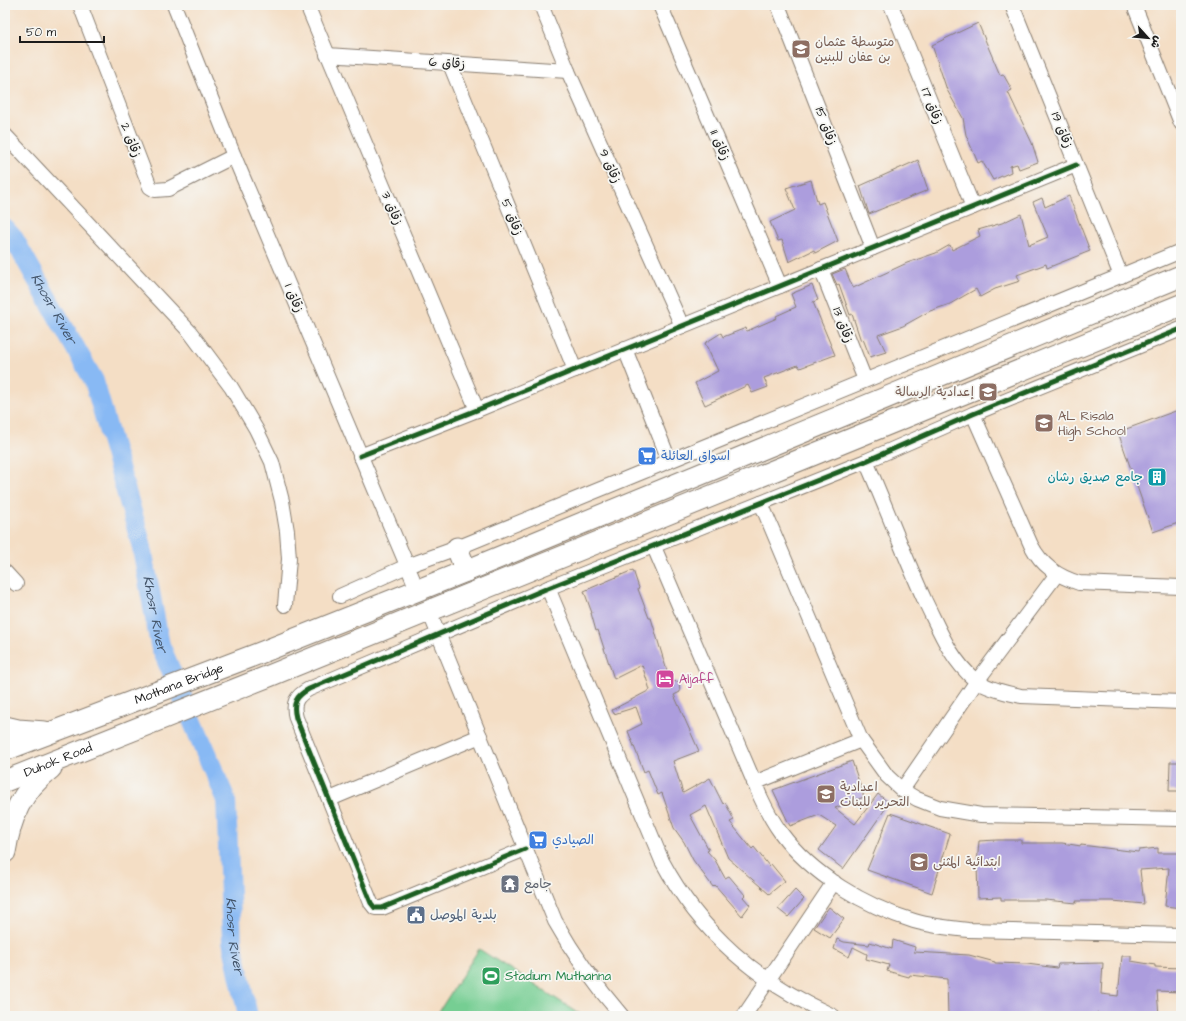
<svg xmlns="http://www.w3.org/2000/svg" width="1186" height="1021" font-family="'Architects Daughter','Playpen Sans Arabic',sans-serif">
  <rect width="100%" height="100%" fill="#f6f6f2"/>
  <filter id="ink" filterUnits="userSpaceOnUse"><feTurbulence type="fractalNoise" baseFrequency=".025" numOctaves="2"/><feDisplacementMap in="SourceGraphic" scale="8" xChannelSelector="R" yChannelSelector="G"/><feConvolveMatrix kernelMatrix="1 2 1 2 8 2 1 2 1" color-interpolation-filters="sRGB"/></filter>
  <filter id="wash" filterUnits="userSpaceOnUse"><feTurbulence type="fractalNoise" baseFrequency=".012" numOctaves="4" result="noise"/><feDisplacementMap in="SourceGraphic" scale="16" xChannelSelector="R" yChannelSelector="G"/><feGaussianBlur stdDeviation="0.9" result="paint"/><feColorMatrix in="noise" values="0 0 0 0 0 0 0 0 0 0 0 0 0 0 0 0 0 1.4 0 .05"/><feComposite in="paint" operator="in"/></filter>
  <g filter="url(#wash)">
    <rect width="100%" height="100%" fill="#f4dec5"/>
    <!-- green -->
    <path fill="#76ce93" stroke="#497558" d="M479,949L583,1016H436Z"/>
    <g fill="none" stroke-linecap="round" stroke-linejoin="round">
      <!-- river -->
      <path stroke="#88b9f4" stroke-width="20" id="s1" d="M5,229L14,239L94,381L141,543L160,645L226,800L232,941L248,1016"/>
    </g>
    <g id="blocks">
      <!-- building -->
      <g fill="#ac9ddd">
        <path d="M978,23L1000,75L1003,74L1012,90L1008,92L1032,143L1038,162L1019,169L1017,164L1010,166L1011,172L993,180L982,161L978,163L966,135L963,118L947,90L932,45Z"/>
        <path d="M918,160L928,190L869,214L860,186Z"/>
        <path d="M811,180L818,204L823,202L838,241L815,253L814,250L789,262L782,240L778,241L770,222L795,210L786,188Z"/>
        <path d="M1069,196L1090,251L1047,268L1046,264L1017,275L1020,281L995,289L980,297L976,289L950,304L930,311L903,326L878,335L886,352L870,357L863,339L861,341L852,314L850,315L839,284L837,285L832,274L845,269L853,288L907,263L936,253L950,245L952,250L980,236L978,230L1002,223L1021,214L1029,245L1048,237L1033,202L1042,198L1045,207Z"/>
        <path d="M812,285L818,300L813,302L835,355L800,368L798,365L764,378L768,387L752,393L748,385L705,405L695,383L718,371L705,343L721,333L723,337L746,328L747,331L777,318L776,316L796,307L791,294Z"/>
        <path d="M1181,409V522L1153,532L1118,432Z"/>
        <path d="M633,570L639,588L638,589L649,618H651L670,681L679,682L680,692L674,695L699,751L673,761L683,793L710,778L723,804L725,802L734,820L730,822L752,849L754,847L769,866L771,864L785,881L769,894L728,858L706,806L690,815L709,850L707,851L715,860L725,878L729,876L745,895L743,897L750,905L742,916L715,885L713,887L693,860L684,842L674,828L662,793L658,795L648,770L644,772L628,731L642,724L636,707L614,714L612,710L650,690L642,665L614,679L598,630L596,631L591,613H592L584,591Z"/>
        <path d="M852,761L864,797L835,808L855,824L878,794L888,802V805L843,869L819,850L836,826L819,815L790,826L773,790Z"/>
        <path d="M1170,762H1181V791H1169Z"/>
        <path d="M890,813L950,834L932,893L867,870Z"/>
        <path d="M997,840H1021V843H1062L1081,846V845L1138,852L1139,850L1158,848V853H1181V908L1165,906L1169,868L1140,870L1144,904L1113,901H1076L1077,903L1045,900H1001V897L978,898L977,865L979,841Z"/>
        <path d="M795,890L804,899L788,917L778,909Z"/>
        <path d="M829,907L844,919L830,938L814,928Z"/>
        <path d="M837,939L844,942L869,945L870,942L892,949L893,940L915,947L914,952L969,955L995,962V963L1027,964L1057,968L1058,964L1103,963L1101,994L1118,996L1122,956H1131V961L1155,965V967L1181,968V992L1157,991L1159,1016H1113L1096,1013V1016H948L947,979L910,975L909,977L887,971L889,965L866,959L867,954L853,947L849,957L834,949Z"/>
      </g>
    </g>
  </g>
  <g filter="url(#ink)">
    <use href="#blocks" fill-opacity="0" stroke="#887d70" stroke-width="1"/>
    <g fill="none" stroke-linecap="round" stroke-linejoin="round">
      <!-- minor casing -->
      <g stroke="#887d70" stroke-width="16">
        <g id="minor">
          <path d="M80,5L150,187L155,190L168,189L234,156"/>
          <path d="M174,5L234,156L417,589"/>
          <path d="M307,5L477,410"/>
          <path d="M541,5L568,71L682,326"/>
          <path d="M660,5L780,286"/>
          <path d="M778,5L873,248"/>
          <path d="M891,5L973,207"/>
          <path d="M1012,5L1121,276"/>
          <path d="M1134,5L1181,123"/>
          <path d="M327,55L568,71"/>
          <path d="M450,64L575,370"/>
          <path d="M5,135L190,332L231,387L256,429L272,462L282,501L287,531L289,559L285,605"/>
          <path d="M821,269L865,380"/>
          <path d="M625,349L669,460"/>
          <path d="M973,414L1031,545C1042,566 1057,576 1079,583L1181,587"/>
          <path d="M360,456L477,410L1076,165"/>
          <path d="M866,461C886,507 904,555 925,601C939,629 950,659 975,680C988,689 1006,693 1021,696L1181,702"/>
          <path d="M761,503L861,740L887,776L902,790L917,799L940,808L981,815L1181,819"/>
          <path d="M654,547L760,796C766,809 773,822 781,833C812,875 865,906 914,921C931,926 949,928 968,930L1181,935"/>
          <path d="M5,572L16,584"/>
          <path d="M548,588L662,861C701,934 758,982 833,1016"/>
          <path d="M340,596L407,566L457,548L1181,251"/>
          <path d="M429,611L555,921C575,957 595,985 622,1016"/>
          <path d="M754,783L861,740"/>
          <path d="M902,790L977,681L1057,574"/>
          <path d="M330,799L480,736"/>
          <path d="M525,849L382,908H375L371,903L296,718C292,703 296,696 309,689L548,588L866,461L973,414L1181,329"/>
          <path d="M744,1016L834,882"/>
        </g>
      </g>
      <!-- highway casing -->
      <g stroke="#887d70" stroke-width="23">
        <g id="highway">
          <path d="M457,548L466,571"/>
          <path d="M5,727L18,730L45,732"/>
          <path id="s2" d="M5,750L260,653L466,571L1181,276"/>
          <path id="s3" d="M5,781L269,676L1181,305"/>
          <path d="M5,852C11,815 21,792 51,768"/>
        </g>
      </g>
      <!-- minor -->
      <use href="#minor" stroke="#fff" stroke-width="14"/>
      <!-- highway -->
      <use href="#highway" stroke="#fff" stroke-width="21"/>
      <!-- cycleway casing -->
      <g stroke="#f6f6f2" stroke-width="8">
        <g id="cycleway">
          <path d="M360,456L477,410L1076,165"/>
          <path d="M525,849L382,908H375L371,903L296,718C292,703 296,696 309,689L548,588L866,461L973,414L1181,329"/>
        </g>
      </g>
      <!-- cycleway -->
      <use href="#cycleway" stroke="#1b5e20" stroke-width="5"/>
    </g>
  </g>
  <!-- icons -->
  <defs>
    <g id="school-square" transform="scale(1)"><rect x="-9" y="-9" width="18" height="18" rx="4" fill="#8d6e63" stroke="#f6f6f2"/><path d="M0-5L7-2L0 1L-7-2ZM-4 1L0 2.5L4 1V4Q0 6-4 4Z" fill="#fff"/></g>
    <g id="supermarket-square" transform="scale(1)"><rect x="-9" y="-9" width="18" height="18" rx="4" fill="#3f7fe0" stroke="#f6f6f2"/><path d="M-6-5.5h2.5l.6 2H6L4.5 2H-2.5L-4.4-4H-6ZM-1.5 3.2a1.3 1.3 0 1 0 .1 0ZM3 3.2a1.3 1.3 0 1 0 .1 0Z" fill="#fff"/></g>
    <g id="building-square" transform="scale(1)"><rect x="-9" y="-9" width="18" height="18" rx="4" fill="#0f9aa8" stroke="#f6f6f2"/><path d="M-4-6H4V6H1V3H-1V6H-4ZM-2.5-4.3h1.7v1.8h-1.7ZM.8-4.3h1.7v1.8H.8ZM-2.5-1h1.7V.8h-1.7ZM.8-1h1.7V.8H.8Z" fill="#fff"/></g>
    <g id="hotel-square" transform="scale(1)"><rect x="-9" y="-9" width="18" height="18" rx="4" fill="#d1479c" stroke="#f6f6f2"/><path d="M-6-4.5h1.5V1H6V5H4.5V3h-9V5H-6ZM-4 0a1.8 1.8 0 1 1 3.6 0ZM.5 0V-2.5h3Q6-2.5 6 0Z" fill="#fff"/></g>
    <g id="temple-square" transform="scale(1)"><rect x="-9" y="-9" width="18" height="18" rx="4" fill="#6b7280" stroke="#f6f6f2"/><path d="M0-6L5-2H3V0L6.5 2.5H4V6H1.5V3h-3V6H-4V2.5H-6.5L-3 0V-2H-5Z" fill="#fff"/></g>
    <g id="civic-square" transform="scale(1)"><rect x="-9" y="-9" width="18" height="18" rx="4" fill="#5c6f8a" stroke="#f6f6f2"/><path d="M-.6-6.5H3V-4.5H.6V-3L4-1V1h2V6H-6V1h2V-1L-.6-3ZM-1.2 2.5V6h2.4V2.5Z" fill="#fff"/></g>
    <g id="stadium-square" transform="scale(1)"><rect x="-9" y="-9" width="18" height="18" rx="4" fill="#2e9e5b" stroke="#f6f6f2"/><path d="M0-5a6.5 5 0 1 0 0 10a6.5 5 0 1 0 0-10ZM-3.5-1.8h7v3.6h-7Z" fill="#fff"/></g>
  </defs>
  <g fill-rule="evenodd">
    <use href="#school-square" x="801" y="49"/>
    <use href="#school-square" x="988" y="392"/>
    <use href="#school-square" x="1044" y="423"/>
    <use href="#supermarket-square" x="647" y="456"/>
    <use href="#building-square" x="1157" y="477"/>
    <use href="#hotel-square" x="665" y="679"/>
    <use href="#school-square" x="826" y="794"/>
    <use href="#supermarket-square" x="538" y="840"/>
    <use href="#school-square" x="919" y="862"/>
    <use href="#temple-square" x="510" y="884"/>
    <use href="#civic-square" x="416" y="915"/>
    <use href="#stadium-square" x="491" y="976"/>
  </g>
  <g text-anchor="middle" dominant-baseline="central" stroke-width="3.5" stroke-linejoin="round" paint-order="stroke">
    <!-- education labels -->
    <g font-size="13" fill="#785e54" stroke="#f6f6f2" text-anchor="start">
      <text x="815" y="42">متوسطة عثمان<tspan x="815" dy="15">بن عفان للبنين</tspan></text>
      <text x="974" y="392" text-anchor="end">إعدادية الرسالة</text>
      <text x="1058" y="416">AL Risala<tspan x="1058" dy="15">High School</tspan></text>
      <text x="840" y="787">اعدادية<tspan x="840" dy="15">التحرير للبنات</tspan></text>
      <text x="933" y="862">ابتدائية المثنى</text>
    </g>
    <!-- street labels -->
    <g font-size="13" fill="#1c1c1c" stroke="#f6f6f2">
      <text transform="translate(447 63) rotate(4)">زقاق 6</text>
      <text transform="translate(932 106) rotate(68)">زقاق 17</text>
      <text transform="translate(826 126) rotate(69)">زقاق 15</text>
      <text transform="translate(1062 130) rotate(68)">زقاق 19</text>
      <text transform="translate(131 140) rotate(69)">زقاق 2</text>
      <text transform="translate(720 145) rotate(67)">زقاق 11</text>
      <text transform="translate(610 166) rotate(66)">زقاق 9</text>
      <text transform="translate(392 208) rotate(67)">زقاق 3</text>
      <text transform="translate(512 217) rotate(68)">زقاق 5</text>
      <text transform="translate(294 298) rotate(67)">زقاق 1</text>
      <text transform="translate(843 325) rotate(69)">زقاق 13</text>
      <text stroke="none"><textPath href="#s2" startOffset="186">Mothana Bridge</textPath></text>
      <text stroke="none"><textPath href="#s3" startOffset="57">Duhok Road</textPath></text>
    </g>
    <!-- shop labels -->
    <g font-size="13" fill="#366cbe" stroke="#f6f6f2" text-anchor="start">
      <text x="661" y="456">اسواق العائلة</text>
      <text x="552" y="840">الصيادي</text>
    </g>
    <!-- culture labels -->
    <g font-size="13" fill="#0d838f" stroke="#f6f6f2" text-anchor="end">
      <text x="1143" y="477">جامع صديق رشان</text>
    </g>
    <!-- hotel labels -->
    <g font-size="13" fill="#b23c85" stroke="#f6f6f2" text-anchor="start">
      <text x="679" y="679">Aljaff</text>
    </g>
    <!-- worship labels -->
    <g font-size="13" fill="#5b616d" stroke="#f6f6f2" text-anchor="start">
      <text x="524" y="884">جامع</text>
    </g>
    <!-- service labels -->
    <g font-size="13" fill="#4e5e75" stroke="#f6f6f2" text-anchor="start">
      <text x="430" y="915">بلدية الموصل</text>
    </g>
    <!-- leisure labels -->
    <g font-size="13" fill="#27864d" stroke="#f6f6f2" text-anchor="start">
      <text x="505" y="976">Stadium Muthanna</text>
    </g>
    <!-- water labels -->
    <g font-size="14" font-style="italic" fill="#425368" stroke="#f6f6f2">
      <text stroke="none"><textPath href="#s1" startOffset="94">Khosr River</textPath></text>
      <text stroke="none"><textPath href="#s1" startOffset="418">Khosr River</textPath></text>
      <text stroke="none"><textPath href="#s1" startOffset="754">Khosr River</textPath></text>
    </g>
  </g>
  <!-- margin -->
  <rect width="1186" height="1021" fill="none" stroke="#f6f6f2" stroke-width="20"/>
  <!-- north arrow -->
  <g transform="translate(1148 38) rotate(117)" stroke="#f6f6f2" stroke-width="3" paint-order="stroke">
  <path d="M0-3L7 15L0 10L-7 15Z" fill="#1c1c1c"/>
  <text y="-6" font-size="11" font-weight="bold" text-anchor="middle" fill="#1c1c1c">ش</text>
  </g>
  <!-- scale -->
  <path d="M20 36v6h84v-6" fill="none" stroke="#1c1c1c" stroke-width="2"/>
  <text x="26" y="36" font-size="12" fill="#1c1c1c" stroke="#f6f6f2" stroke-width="3" paint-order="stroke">50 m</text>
</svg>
